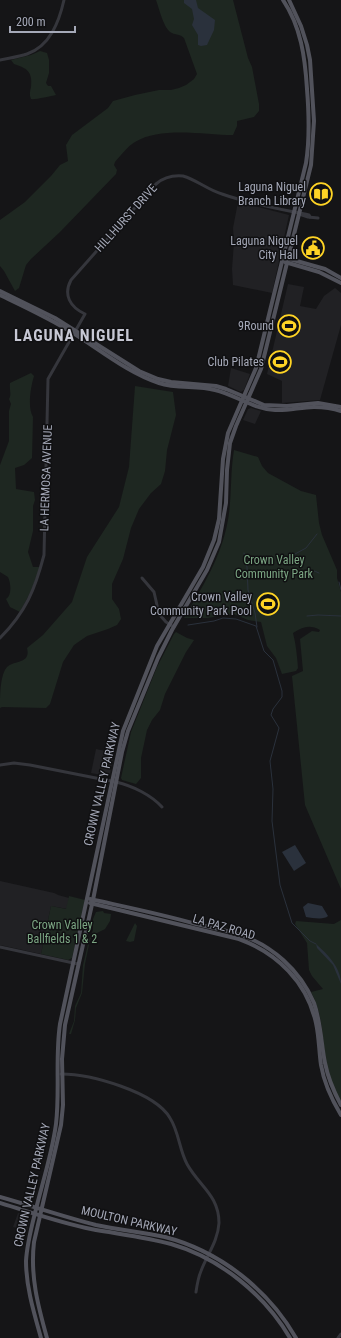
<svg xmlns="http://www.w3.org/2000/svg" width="341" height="1338" font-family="'Roboto Condensed',sans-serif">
  <rect width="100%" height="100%" fill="#151517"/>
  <!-- built -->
  <g fill="#212124">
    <path d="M238,202L289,215L272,293L233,285L232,269L234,242L233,228Z"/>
    <path d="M288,284L304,287L300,306L316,309L324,296L335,288L341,293V325L320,400L282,403V381L267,374Z"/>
    <path d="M231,368L250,374L244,390L241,392L228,386Z"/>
    <path d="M251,408L261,411L255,424L243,420L248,409Z"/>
    <path d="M96,749L114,753L110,774L107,776L91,773Z"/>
    <path d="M0,881L54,893L58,895L69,898L67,909L51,906L41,954L0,945Z"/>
    <path d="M18,1213L29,1216L30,1219L27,1230L13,1227Z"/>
  </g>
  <!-- green -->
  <g fill="#1e2721">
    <path d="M156,0H233L248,58L252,67L259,104V111L254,117L237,121V126L233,135C205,135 161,126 135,142C128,146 121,155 115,162L114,165L117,170L116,174L60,232L31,259L26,265L19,288L15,291L4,271L0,266V220L25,202L51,176L60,165L68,161L66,145L72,135L108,108L113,101L135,95L159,90H171L179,88L186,85L194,79L197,74L184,38C180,34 176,35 172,33C164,30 159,8 156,0Z"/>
    <path d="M40,51L47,53L49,60V73L46,83L48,86H51L56,95C51,96 34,100 31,99C29,95 30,91 31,87C33,71 26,68 14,64L11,60L31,55Z"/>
    <path d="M31,373L34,376C31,386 27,407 33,417L32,458L24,465L15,468L16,489L34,492L35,500L33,506V531L28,552L33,567H40L31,591L20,612L10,607L6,599C12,595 11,584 8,577L0,572V465L9,441V411L11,404L9,399C12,394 9,389 10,383Z"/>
    <path d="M135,386L173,392L176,415L167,450L165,471L161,484L151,493L139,509L131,528L123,559L112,584V599L119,609L121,619L117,625L108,629L87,636L74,645L63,662L50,704L46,708L2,707L0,708C0,696 0,675 7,667C15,660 31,664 27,648L43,635L72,602L87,557L119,507L129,467Z"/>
    <path d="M234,450L258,457L262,466L268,473L301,491L316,495L319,523L322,535L337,570V578L341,592V889L305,805L292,676L303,671L300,639L312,631L319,632L320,630C310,624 302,627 293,633C296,644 297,656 298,668L296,671L282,674L276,658L267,646L261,622L248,620L234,614L207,618H184C203,586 221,558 228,520C232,497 230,473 234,450Z"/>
    <path d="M176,632L187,638L194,640L186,652L165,694L160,710L152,720L147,730L141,758V778L136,784L122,780L121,778L131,732L157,667L174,634Z"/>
    <path d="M69,896L85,900L72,958L68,960L41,954L51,906L66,909Z"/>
    <path d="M103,911L104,913L111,914L110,921L105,929L93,935L90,940L85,964L82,993L76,1008L75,1020L71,1034H69L74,1021L75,1006L81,993L83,965L89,940L93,930V919L96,912Z"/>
    <path d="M341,920V1101C334,1089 328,1075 326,1061C322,1036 323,1015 311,992L323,989L312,976L309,970L307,943L295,924L296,921L334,924Z"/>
    <path d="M135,923L137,926L134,941L130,942L126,941Z"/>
  </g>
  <!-- water -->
  <g fill="#2a313c">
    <path d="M184,0H196L198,8L215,20L214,30L207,45L201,46L198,45V35L192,25L194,19L192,9L184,3Z"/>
    <path d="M270,598L273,608L266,610L263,599Z"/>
    <path d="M295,845L306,863L294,871L282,852Z"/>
    <path d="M308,903L322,906L328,916C324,920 313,918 306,917L303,907Z"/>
    <path d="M316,944C327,954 341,967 341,984L333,965L317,948Z"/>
  </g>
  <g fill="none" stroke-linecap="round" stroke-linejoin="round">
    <!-- stream -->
    <g stroke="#2a313c" stroke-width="1">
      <path d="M244,553L247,567L248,590L255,613L257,627"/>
      <path d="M284,560L306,548L317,534"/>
      <path d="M293,574C303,573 308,567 319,573"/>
      <path d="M339,582L341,590"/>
      <path d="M307,616L318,615L341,616"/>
      <path d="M188,625L214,621L223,618L236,619L256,626L264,651L273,660L282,691V697L273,709L271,715L279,728L270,761L273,789L272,821L280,885L292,923L310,941L316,944"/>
    </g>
    <!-- minor -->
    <g stroke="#35363c" stroke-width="3">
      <path d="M0,60C9,58 18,57 27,54C50,46 59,22 64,0"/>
      <path d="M299,214L308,217L318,218"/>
      <path d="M142,578L154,592L159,614L166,622L174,627"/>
      <path d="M0,638C26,612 35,589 44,555L48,379L85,314C70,307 63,295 71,280L156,184C164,177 172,175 183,176C197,180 208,190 222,194C250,204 280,209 309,215L310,217"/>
      <path d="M0,765L14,763L30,765L116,782C133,786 151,795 162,807"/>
      <path d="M0,947L78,964"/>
      <path d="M61,1074C91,1074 155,1092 170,1118C179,1132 179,1149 187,1164C199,1186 219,1195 219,1223C218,1241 207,1255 201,1271C198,1278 197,1285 196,1292"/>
      <path d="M338,1338L341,1334"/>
    </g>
    <!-- major -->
    <g stroke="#51525b" stroke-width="4">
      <path d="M286,258L325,269L341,278"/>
      <path d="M285,262L319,272L341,283"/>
      <path d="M0,291L55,318L139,371L158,379L171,382L216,386L226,389L264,405L287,406L318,403L341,407"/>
      <path d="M0,295C25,307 49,318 73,333C99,349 128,373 159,383C177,389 197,385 215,390C236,395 253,409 275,410C288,411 301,407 314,407C323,407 332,408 341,411"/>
      <path d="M90,899C126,907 161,914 196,924C210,927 224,930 238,934C272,945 300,970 314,1003C321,1023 321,1043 325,1063C328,1078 334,1092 341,1105"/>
      <path d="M90,903L239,939C277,953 307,982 316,1023C319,1036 319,1051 321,1065C324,1083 332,1100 341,1115"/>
      <path d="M0,1197C32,1206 64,1217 96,1225C119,1230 142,1232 165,1237C219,1251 268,1289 296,1338"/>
      <path d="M0,1203C30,1212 60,1223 91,1229C118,1234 145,1237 171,1244C220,1258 265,1295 290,1338"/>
      <path d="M41,1338C34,1313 26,1287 26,1261C27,1244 31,1229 35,1213C42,1184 52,1154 56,1124C60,1091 55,1057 60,1024L123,731L157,646L203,567L214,540L219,519L223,459L228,433L256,368L306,163C310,138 309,114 307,89C305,57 301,27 283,0"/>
      <path d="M47,1338C38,1306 30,1276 34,1242L61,1125L63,1105L62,1059L65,1025L93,900L122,752L128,731L158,658L172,630L207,570L219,542L226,503L227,470L230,443L236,426L261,369L311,165L314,121L310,60L307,45L301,26L289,0"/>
    </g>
  </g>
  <!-- icons -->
  <defs>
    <g id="library-ring" transform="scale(1.15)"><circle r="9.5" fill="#101012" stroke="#ffd425" stroke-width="1.5"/><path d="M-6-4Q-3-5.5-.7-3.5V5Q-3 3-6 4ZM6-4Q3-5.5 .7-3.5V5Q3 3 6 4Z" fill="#ffd425"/></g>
    <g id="civic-ring" transform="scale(1.15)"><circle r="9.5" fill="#101012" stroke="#ffd425" stroke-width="1.5"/><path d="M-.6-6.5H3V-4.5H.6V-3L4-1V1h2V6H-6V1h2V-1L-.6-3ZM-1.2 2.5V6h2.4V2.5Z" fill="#ffd425"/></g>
    <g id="stadium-ring" transform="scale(1.15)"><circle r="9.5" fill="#101012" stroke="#ffd425" stroke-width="1.5"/><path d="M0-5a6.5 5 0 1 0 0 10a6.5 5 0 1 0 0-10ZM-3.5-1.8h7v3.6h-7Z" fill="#ffd425"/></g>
  </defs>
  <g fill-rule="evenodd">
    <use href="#library-ring" x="321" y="194"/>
    <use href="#civic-ring" x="313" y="248"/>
    <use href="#stadium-ring" x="289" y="326"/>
    <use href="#stadium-ring" x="280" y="362"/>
    <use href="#stadium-ring" x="268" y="604"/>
  </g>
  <g text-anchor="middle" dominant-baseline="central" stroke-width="3" stroke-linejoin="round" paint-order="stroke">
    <!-- poi labels -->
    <g font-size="12" fill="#a5a9b8" stroke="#101012" text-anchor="end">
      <text x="306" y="187">Laguna Niguel<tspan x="306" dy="14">Branch Library</tspan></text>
      <text x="298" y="241">Laguna Niguel<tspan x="298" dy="14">City Hall</tspan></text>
      <text x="274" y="326">9Round</text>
      <text x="264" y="362">Club Pilates</text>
      <text x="252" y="597">Crown Valley<tspan x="252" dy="14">Community Park Pool</tspan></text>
    </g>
    <!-- street labels -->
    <g font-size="12" fill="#a5a9b8" stroke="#101012">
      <text transform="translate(126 218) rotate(-48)">HILLHURST DRIVE</text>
      <text transform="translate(46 478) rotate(-88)">LA HERMOSA AVENUE</text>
      <text transform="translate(102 784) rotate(-77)">CROWN VALLEY PARKWAY</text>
      <text transform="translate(224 927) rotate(16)">LA PAZ ROAD</text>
      <text transform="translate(32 1185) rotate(-77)">CROWN VALLEY PARKWAY</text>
      <text transform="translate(129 1221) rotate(13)">MOULTON PARKWAY</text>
    </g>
    <!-- park labels -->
    <g font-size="12" fill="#7ba583" stroke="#101012">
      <text x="274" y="560">Crown Valley<tspan x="274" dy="14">Community Park</tspan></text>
      <text x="62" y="925">Crown Valley<tspan x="62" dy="14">Ballfields 1 &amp; 2</tspan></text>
    </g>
    <!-- district labels -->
    <g font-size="16" font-weight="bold" letter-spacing="1" fill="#c7c8d4" stroke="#101012">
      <text x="74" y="335">LAGUNA NIGUEL</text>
    </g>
  </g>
  <!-- scale -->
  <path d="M10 26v6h65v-6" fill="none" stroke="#a5a9b8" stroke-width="2"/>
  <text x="16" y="26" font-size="12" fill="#a5a9b8" stroke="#101012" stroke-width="3" paint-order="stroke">200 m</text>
</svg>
